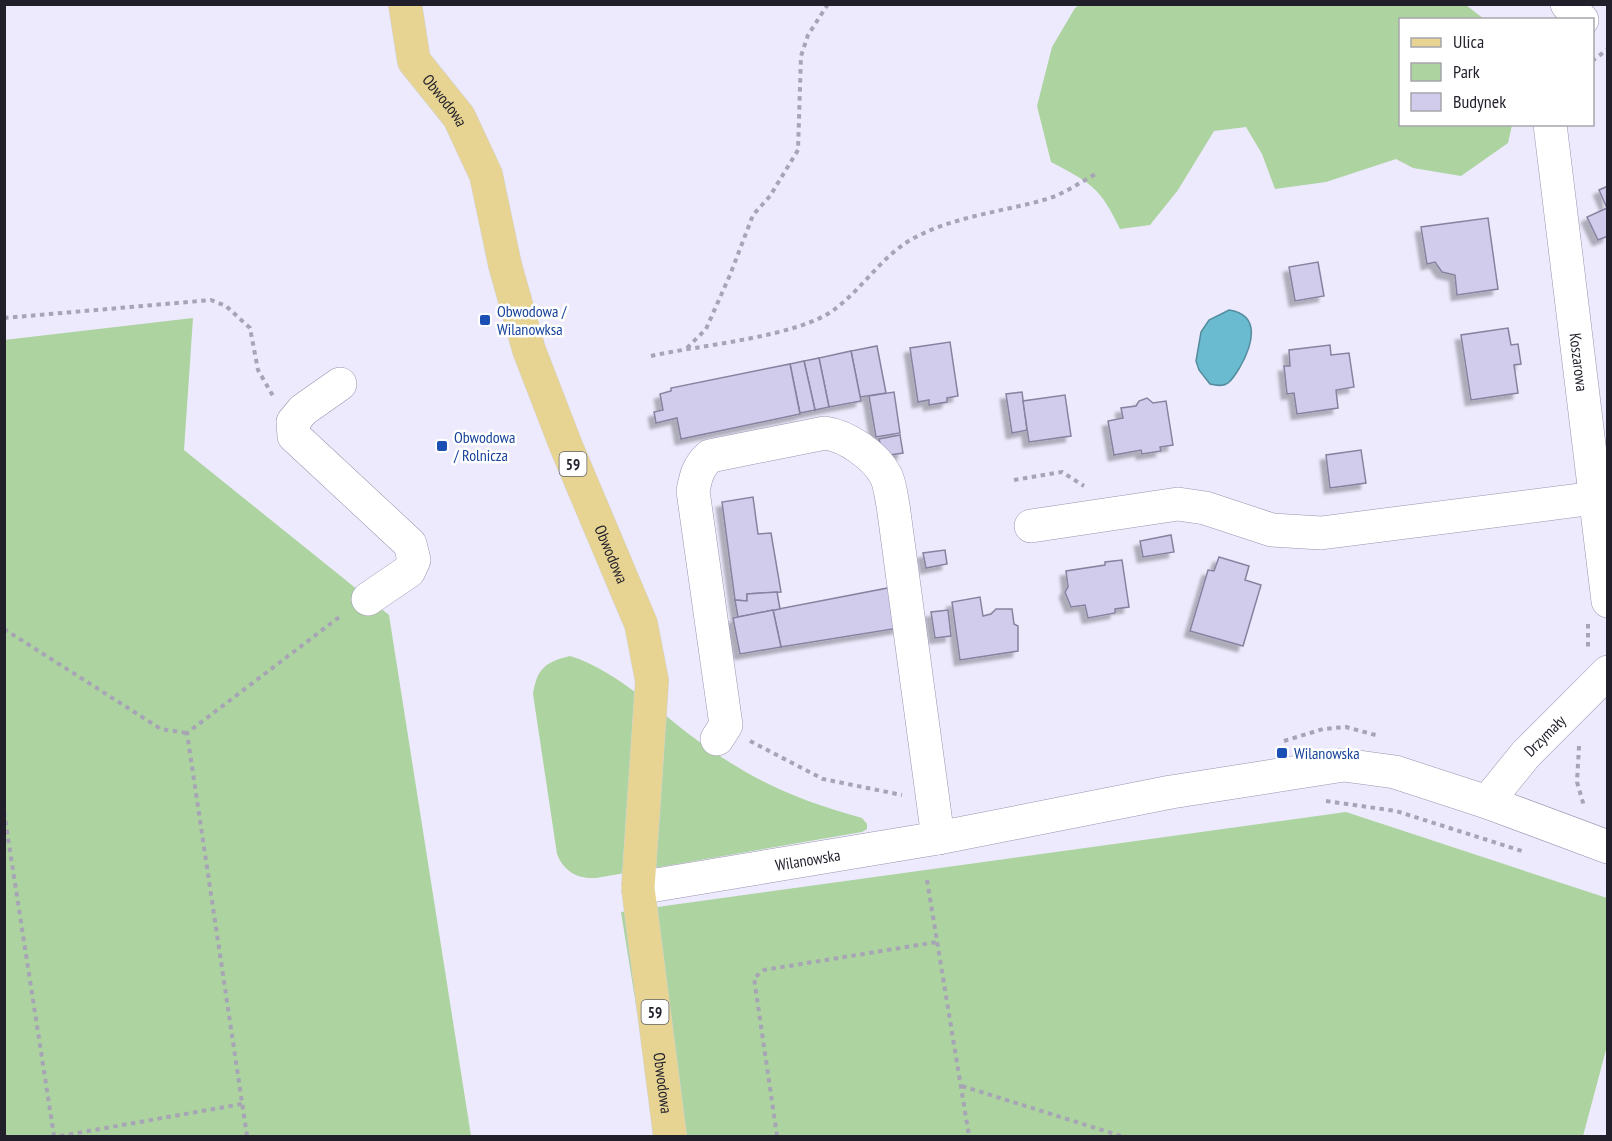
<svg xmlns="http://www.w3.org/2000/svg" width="1612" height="1141" font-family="'PT Sans Narrow',sans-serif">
  <defs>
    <filter id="shadow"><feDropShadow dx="-5.5" dy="5.5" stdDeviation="1.5" flood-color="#0004"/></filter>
  </defs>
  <rect width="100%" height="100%" fill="#eceafc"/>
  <!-- green -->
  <g fill="#add3a0">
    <path d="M1466,5L1484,19L1400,20V124L1512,125L1508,143L1461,176L1413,168L1396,159L1326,182L1275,189L1262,154L1246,127L1214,131L1178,190L1150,225L1120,229C1100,187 1091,183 1051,162L1037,106L1052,47L1075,8L1080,5Z"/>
    <path d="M193,318L184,450L389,615L471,1136H5L4,340Z"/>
    <path d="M570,656C618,670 669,722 711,750C760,784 804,802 862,818L867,824V829L862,832L596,878C578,879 564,872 557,854L533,694C537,669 545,662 570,656Z"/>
    <path d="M1346,812L1607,898V1046L1583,1136H657L621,912Z"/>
  </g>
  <!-- water -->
  <path fill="#6abbd0" stroke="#548c9e" stroke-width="1.5" d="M1229,310C1262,315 1252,346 1240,367C1237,372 1233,379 1228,383C1223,387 1216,385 1210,384L1199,370L1196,361L1201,332L1209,320Z"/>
  <!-- building -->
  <g fill="#d1cceb" stroke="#87829f" stroke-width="1.5" filter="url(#shadow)">
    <path d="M1608,186V236L1598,240L1587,217L1607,208L1599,190Z"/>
    <path d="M1488,218L1498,289L1457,295L1455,275L1442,272L1435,262L1427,264L1421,227Z"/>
    <path d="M1318,262L1324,296L1295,301L1289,267Z"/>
    <path d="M1508,328L1511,345L1518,344L1521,364L1514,365L1518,393L1471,400L1461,335Z"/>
    <path d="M950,342L958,396L947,398V402L929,405V400L918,402L910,348Z"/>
    <path d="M1330,345L1331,355L1349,353L1354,387L1336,390L1338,408L1297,414L1294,393L1287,394L1284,366H1290L1289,350Z"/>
    <path d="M877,346L886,393L860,397L851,351Z"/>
    <path d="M851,351L861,401L829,407L819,358Z"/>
    <path d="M819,358L829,407L815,410L804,361Z"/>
    <path d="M804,361L815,410L800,413L790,364Z"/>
    <path d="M790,364L800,414L681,439L677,418L656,423L654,412L663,410L660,394L671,391V388Z"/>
    <path d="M894,392L900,433L876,437L869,396Z"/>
    <path d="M1022,392L1027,430L1012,433L1006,394Z"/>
    <path d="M1065,395L1071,436L1029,442L1023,401Z"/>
    <path d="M1147,398L1153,403L1166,401L1173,445L1160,447L1161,451L1142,454L1141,450L1114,455L1108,421L1123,418L1121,408L1136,406L1139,401Z"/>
    <path d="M900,435L903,453L883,456L879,439Z"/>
    <path d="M1361,450L1366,483L1330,488L1326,455Z"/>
    <path d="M753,497L758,534L771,533L781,592L747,594V601L735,600L722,502Z"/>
    <path d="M1171,535L1174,552L1143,557L1140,541Z"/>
    <path d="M945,550L947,564L926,568L923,553Z"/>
    <path d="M1219,557L1249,566L1245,580L1261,585L1243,646L1190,631L1208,570L1214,571Z"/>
    <path d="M1122,560L1129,607L1115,609V613L1088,618L1085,605L1071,607L1065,592L1068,587L1066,571L1105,565V562Z"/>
    <path d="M893,587L899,628L781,647L773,610Z"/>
    <path d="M777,592L780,609L738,617L735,600L747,601V594Z"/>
    <path d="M980,597L983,616L991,614L996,609H1012L1014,624L1018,626V651L960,660L952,602Z"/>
    <path d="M773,610L781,647L740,654L733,618Z"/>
    <path d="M948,610L951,636L935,638L931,612Z"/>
  </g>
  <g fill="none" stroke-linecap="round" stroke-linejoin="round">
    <!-- minor casing -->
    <g stroke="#9994b1" stroke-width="34">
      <g id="minor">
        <path d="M1567,4L1582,20"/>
        <path id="s1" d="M1550,124L1608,601"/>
        <path d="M340,384L303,410L293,422L294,436L410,544L414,560L409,571L368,599"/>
        <path d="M1031,526L1178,504L1205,508L1272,530L1321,533L1595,498"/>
        <path d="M717,739L726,725L693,491C696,476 698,466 710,456L825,433C847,436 876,456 886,476C890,484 891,496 893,505L938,838"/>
        <path id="s2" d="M1487,802L1526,754L1608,672"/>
        <path id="s3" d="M638,888L938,838L1171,792L1344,765L1395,772L1487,802L1608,847"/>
      </g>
    </g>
    <!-- major casing -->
    <g stroke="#d3d2d4" stroke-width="34">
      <g id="major">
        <path id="s4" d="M405,4L414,61L459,117L486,175L505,265L529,350L566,446L641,624L652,681L638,888L670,1136"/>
      </g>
    </g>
    <!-- path -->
    <g stroke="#a7a5b5" stroke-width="4" stroke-dasharray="4.5 4.5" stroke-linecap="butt">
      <path d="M1592,61L1608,49"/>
      <path d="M4,318L211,300L226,306L250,328L258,370L273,396"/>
      <path d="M687,348L706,329L730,275L753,215L770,196L798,150L801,56L808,35L828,4"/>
      <path d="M651,356C699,345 799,337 835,309C863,288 881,257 912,239C954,216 1002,212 1047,199C1064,194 1080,182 1096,174"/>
      <path d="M1014,480L1062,472L1084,486"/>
      <path d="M1588,624V649"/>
      <path d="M4,629L161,729L187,733"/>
      <path d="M750,741L823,779L902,795"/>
      <path d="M1284,741L1323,729L1346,727L1379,736"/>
      <path d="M1579,746L1577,782L1584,806"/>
      <path d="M1326,801L1396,811L1525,852"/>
      <path d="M4,812L54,1136"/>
      <path d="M927,880L969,1136"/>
      <path d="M962,1086L1121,1136"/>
      <path d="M60,1136L242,1104"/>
      <path d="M247,1136L187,733L342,615"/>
      <path d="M777,1136L754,978L764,970L937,942"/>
    </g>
    <!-- minor -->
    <use href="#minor" stroke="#fff" stroke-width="33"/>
    <!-- major -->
    <use href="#major" stroke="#e7d492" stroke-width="33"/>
  </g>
  <!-- markers -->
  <g fill="#1a4fb4" stroke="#fff" stroke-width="2">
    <rect x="479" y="314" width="12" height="12" rx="3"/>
    <rect x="436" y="440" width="12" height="12" rx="3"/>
    <rect x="1276" y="747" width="12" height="12" rx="3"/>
  </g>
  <g text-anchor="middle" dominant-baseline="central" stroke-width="5" stroke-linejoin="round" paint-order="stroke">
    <!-- shield labels -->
    <g fill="#fff" stroke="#64626a" stroke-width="1.5">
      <rect x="559.5" y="452" width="27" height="24" rx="4.5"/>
      <rect x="641.5" y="1000" width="27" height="24" rx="4.5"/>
    </g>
    <g font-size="15" font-weight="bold" fill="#211f2a">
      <text x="573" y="464">59</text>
      <text x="655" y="1012">59</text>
    </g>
    <!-- street labels -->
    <g font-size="16" fill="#211f2a" stroke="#fff">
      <text stroke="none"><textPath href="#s4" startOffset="108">Obwodowa</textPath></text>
      <text stroke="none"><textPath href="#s1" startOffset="240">Koszarowa</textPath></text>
      <text stroke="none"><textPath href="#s4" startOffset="594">Obwodowa</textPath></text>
      <text stroke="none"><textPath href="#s2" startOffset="88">Drzymały</textPath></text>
      <text stroke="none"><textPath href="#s3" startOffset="172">Wilanowska</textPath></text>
      <text stroke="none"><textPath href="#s4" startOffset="1132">Obwodowa</textPath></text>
    </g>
    <!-- transit labels -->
    <g font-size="16" fill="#164399" stroke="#fff" text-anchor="start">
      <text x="497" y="311">Obwodowa /<tspan x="497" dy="18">Wilanowksa</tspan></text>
      <text x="454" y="437">Obwodowa<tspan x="454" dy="18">/ Rolnicza</tspan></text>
      <text x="1294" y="753">Wilanowska</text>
    </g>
  </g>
  <!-- border -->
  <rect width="1612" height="1141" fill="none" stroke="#211f2a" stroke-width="12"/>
  <!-- legend -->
  <rect x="1399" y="18" width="195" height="108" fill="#ffffff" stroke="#a6a5aa" stroke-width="1.5"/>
  <rect x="1411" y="38" width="30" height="9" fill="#e7d492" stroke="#a6a5aa" stroke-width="1.5"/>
  <text x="1453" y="48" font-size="18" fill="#211f2a">Ulica</text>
  <rect x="1411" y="63" width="30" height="18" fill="#add3a0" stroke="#a6a5aa" stroke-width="1.5"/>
  <text x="1453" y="78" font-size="18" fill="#211f2a">Park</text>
  <rect x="1411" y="93" width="30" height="18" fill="#d1cceb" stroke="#a6a5aa" stroke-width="1.5"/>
  <text x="1453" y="108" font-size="18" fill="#211f2a">Budynek</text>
</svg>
